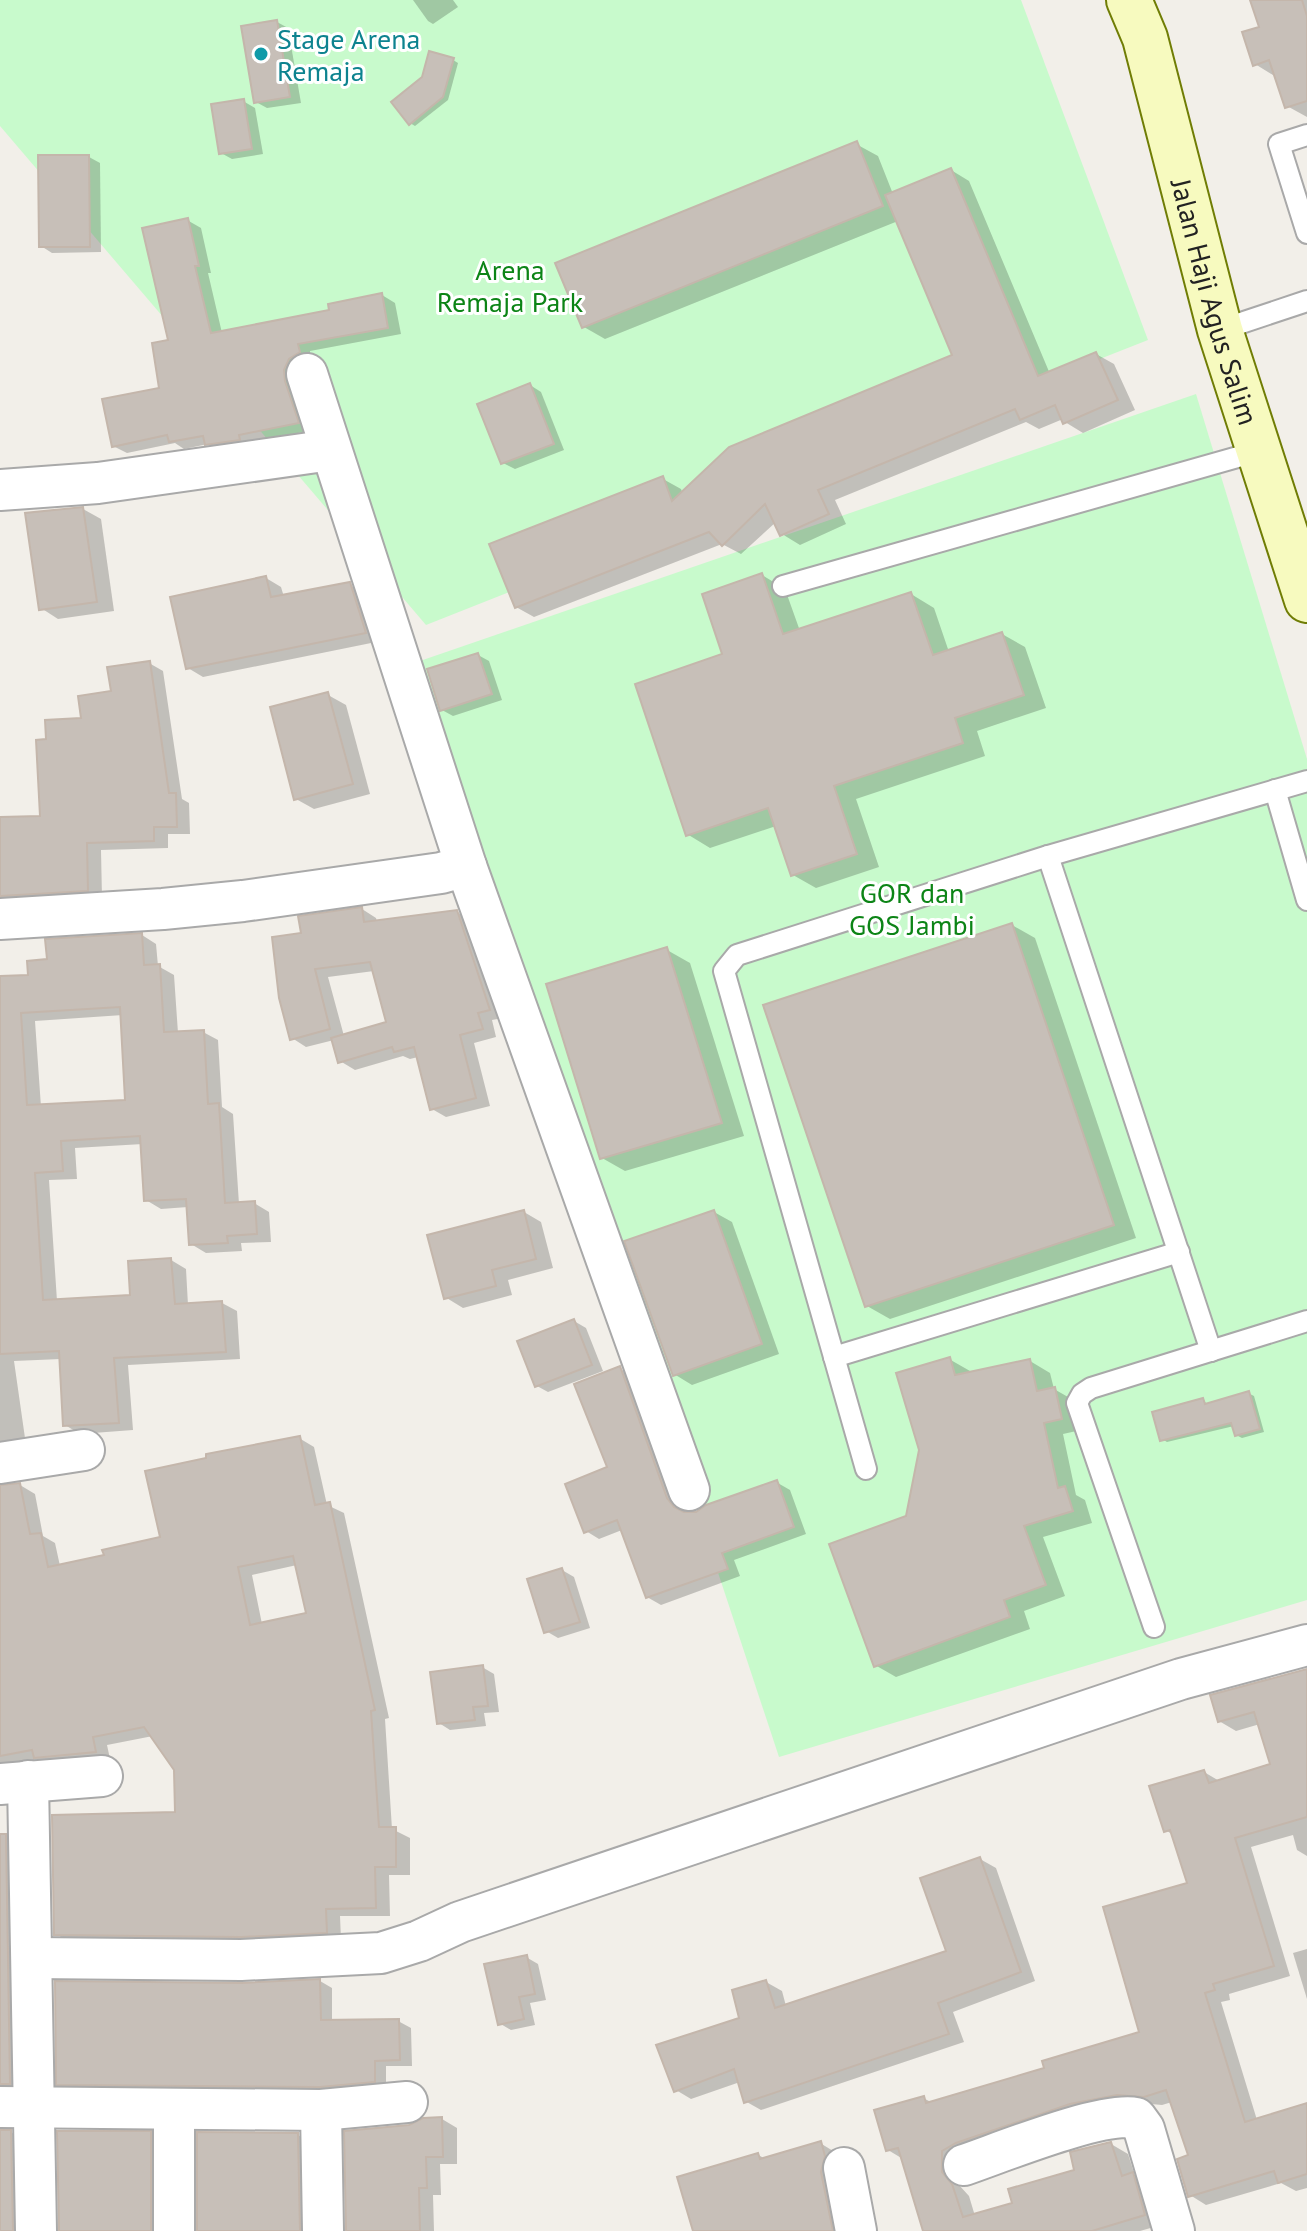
<svg xmlns="http://www.w3.org/2000/svg" width="1307" height="2231" font-family="'PT Sans',sans-serif">
  <rect width="100%" height="100%" fill="#f2efe9"/>
  <!-- park -->
  <g fill="#c8facc">
    <path d="M0,0H1021L1148,340L426,625L0,126Z"/>
    <path d="M1196,394L1307,759V1600L779,1757L417,662Z"/>
  </g>
  <!-- shadow -->
  <g fill="#0003" fill-rule="evenodd">
    <path d="M413,0H453L458,7L433,24L428,21Z"/>
    <path d="M1252,0H1307V117L1287,106L1276,74L1273,75L1255,64L1261,28Z"/>
    <path d="M277,22L288,28L301,103L267,108L256,102Z"/>
    <path d="M453,60L458,63L448,100L415,126L410,123Z"/>
    <path d="M243,101L255,108L263,154L232,159L221,153Z"/>
    <path d="M856,144L878,156L893,194L951,170L969,181L1050,374L1096,354L1114,364L1135,410L1083,433L1065,422L1063,419L1039,429L1026,422L835,500L846,524L800,545L782,534L776,522L741,554L722,544L534,617L516,607L663,479L681,489L683,494L954,356L898,221L605,339L584,327Z"/>
    <path d="M89,157L100,163L101,252L52,253L41,246Z"/>
    <path d="M187,220L201,228L211,273H208L222,333L331,311L382,295L395,303L401,334L310,351L311,430L220,451L208,444L184,449L175,443L127,453L113,446L162,389Z"/>
    <path d="M530,385L541,392L564,450L515,469L503,463Z"/>
    <path d="M83,509L101,519L114,611L58,619L41,608Z"/>
    <path d="M762,575L785,589L800,631L911,594L934,608L949,652L1002,634L1025,647L1046,708L977,731L985,756L856,799L879,867L816,888L793,875L776,826L710,848L687,834L725,656Z"/>
    <path d="M266,578L281,587L284,597L350,585L365,594L381,641L203,677L188,668Z"/>
    <path d="M478,655L489,661L502,700L453,716L442,710Z"/>
    <path d="M149,663L163,671L182,799L189,803L190,834H168V848L101,850L102,898L0,904V819L42,818L49,741L84,720Z"/>
    <path d="M328,695L346,705L370,794L314,809L296,799Z"/>
    <path d="M362,909L376,918L377,922L457,912L472,921L503,1018L492,1020L496,1037L474,1043L490,1106L446,1117L432,1109L418,1057L410,1059L403,1056L355,1070L340,1061L334,1040L306,1047L292,1038L303,935ZM374,971L388,1023L344,1036L328,977Z"/>
    <path d="M1012,925L1035,938L1136,1238L890,1319L867,1306Z"/>
    <path d="M142,935L156,944L158,966L174,975L178,1033L203,1032L218,1040L222,1107L233,1114L239,1204L254,1203L269,1212L271,1242L241,1243L242,1251L206,1253L191,1244L188,1207L161,1209L146,1200L143,1144L75,1148L77,1179L49,1180L57,1301L132,1297L171,1260L186,1269L188,1305L222,1303L237,1311L240,1359L128,1365L133,1430L80,1434L65,1425L61,1359L14,1361L26,1445L0,1453V979L30,977L49,961ZM123,1015L128,1102L41,1107L35,1021Z"/>
    <path d="M667,950L690,963L744,1136L625,1171L602,1158Z"/>
    <path d="M524,1212L541,1222L553,1268L508,1280L512,1295L463,1308L445,1297Z"/>
    <path d="M714,1212L732,1222L779,1354L692,1385L674,1374Z"/>
    <path d="M574,1321L586,1328L603,1371L548,1392L537,1386Z"/>
    <path d="M949,1359L970,1371L971,1374L1030,1361L1050,1373L1054,1389L1075,1401L1081,1430L1063,1434L1076,1495L1085,1500L1092,1523L1043,1537L1065,1596L1024,1611L1030,1629L896,1677L875,1665L908,1518Z"/>
    <path d="M620,1369L634,1376L685,1514H697L776,1482L790,1490L806,1534L734,1560L740,1576L661,1605L647,1597L622,1530L599,1539L586,1531L610,1468Z"/>
    <path d="M1248,1393L1254,1396L1264,1432L1242,1438L1236,1435L1234,1426L1167,1442L1162,1439L1203,1400L1208,1405Z"/>
    <path d="M299,1438L314,1447L327,1505L344,1513L389,1718L385,1719L392,1829L410,1838V1875H389L390,1916H340L341,1940L70,1942L56,1934L177,1814L176,1769L153,1736L107,1745L110,1759L50,1766L39,1759L0,1766V1486L20,1485L35,1494L43,1536L55,1543L60,1566L106,1557L162,1539ZM297,1565L308,1615L262,1624L252,1575Z"/>
    <path d="M562,1570L574,1577L590,1628L558,1638L546,1631Z"/>
    <path d="M482,1667L494,1674L499,1712L484,1713L486,1726L450,1730L439,1723Z"/>
    <path d="M1307,1671V1856L1297,1850L1293,1835L1251,1847L1290,1976L1229,1994L1230,2000L1221,2002L1257,2120L1307,2106V2188L1296,2191L1281,2183L1206,2205L1190,2195L1191,2157L1172,2102L1162,2105L1140,2103L959,2160V2185L969,2196L975,2216L1015,2204L1077,2171L1111,2144L1128,2154L1135,2176L1149,2184L1161,2225L1140,2231H926L903,2159L888,2150L923,2098L933,2103L1047,2069L1141,2034L1189,1885L1174,1835L1165,1830L1204,1772L1221,1782L1272,1766L1260,1724L1236,1731L1219,1721Z"/>
    <path d="M0,1836H5L20,1844L24,2092L0,2098Z"/>
    <path d="M980,1859L996,1868L1035,1981L953,2012L964,2042L761,2110L745,2101L740,2082L691,2099L676,2090L742,2019L766,1982L782,1991L786,2006L948,1952Z"/>
    <path d="M1307,1949V1999L1293,1953Z"/>
    <path d="M526,1957L538,1964L546,2000L530,2003L535,2025L511,2030L499,2023Z"/>
    <path d="M320,1981L332,1988V2022L398,2021L411,2028L412,2066H386V2088L334,2093L71,2090L58,2083Z"/>
    <path d="M442,2119L457,2128V2164H440L441,2195H433L434,2231H348L410,2127Z"/>
    <path d="M0,2130L11,2132L25,2141L27,2231H0Z"/>
    <path d="M150,2133L165,2142V2231H61Z"/>
    <path d="M298,2135L312,2143L314,2231H199Z"/>
    <path d="M820,2143L843,2157L852,2231H695L758,2155L766,2159Z"/>
  </g>
  <!-- building -->
  <g fill="#c7bfb8" stroke="#c4b6ab" stroke-width="2" fill-rule="evenodd">
    <path d="M1250,0H1302L1307,16V101L1285,108L1269,60L1253,66L1242,32L1259,27Z"/>
    <path d="M277,20L290,97L254,103L241,26Z"/>
    <path d="M429,51L454,58L443,97L409,125L391,102L422,77Z"/>
    <path d="M244,99L252,149L219,154L211,104Z"/>
    <path d="M857,141L883,206L582,328L555,263Z"/>
    <path d="M38,155H89L90,247H39Z"/>
    <path d="M951,168L1038,376L1096,352L1118,400L1063,424L1055,405L1020,420L1015,409L818,490L829,514L780,536L765,504L722,546L709,532L515,608L489,544L663,476L672,501L729,447L952,355L885,195Z"/>
    <path d="M188,218L199,266H195L211,333L329,310L328,304L382,293L388,328L298,344L300,352L289,359L284,370L285,381L299,423L239,435L240,440L205,445L203,436L169,442L167,435L112,447L102,399L159,388L152,343L168,340L142,228Z"/>
    <path d="M530,383L554,444L501,464L477,404Z"/>
    <path d="M83,507L97,602L39,610L25,513Z"/>
    <path d="M762,573L783,634L911,592L933,655L1002,632L1024,695L955,718L963,743L834,786L857,854L791,876L768,808L686,836L635,684L722,654L702,594Z"/>
    <path d="M266,576L271,597L350,582L366,633L186,669L170,597Z"/>
    <path d="M478,653L492,694L440,711L427,669Z"/>
    <path d="M150,661L169,793H176L177,827H154V841L87,843L88,891L0,896V817L40,816L36,740L46,739L45,720L81,718L78,696L111,691L107,667Z"/>
    <path d="M328,692L353,784L294,800L270,707Z"/>
    <path d="M362,907L364,922L457,910L490,1010L478,1013L483,1029L460,1035L476,1098L430,1110L414,1047L394,1052L392,1047L338,1063L331,1038L386,1022L370,962L315,969L330,1029L290,1040L279,998L272,937L301,933L298,916Z"/>
    <path d="M1012,923L1114,1225L865,1307L763,1005Z"/>
    <path d="M142,933L144,965L160,964L164,1032L204,1030L208,1104L219,1103L225,1203L255,1201L257,1234L227,1236L228,1243L189,1245L186,1199L144,1201L140,1136L61,1141L63,1171L35,1173L43,1300L130,1295L128,1261L171,1258L175,1304L222,1301L226,1352L114,1358L119,1423L63,1426L59,1351L0,1354V976L28,975L27,961L47,959L45,939ZM120,1007L125,1100L27,1105L21,1013Z"/>
    <path d="M667,947L722,1123L600,1159L546,984Z"/>
    <path d="M524,1210L536,1259L492,1270L496,1286L444,1299L427,1235Z"/>
    <path d="M714,1210L762,1344L673,1376L624,1241Z"/>
    <path d="M574,1319L592,1365L535,1387L517,1341Z"/>
    <path d="M950,1357L955,1375L1030,1359L1037,1391L1055,1387L1062,1419L1044,1423L1058,1488L1065,1486L1073,1511L1024,1526L1046,1585L1004,1600L1010,1617L874,1667L829,1544L906,1516L919,1450L896,1373Z"/>
    <path d="M620,1366L667,1498L674,1507L684,1512H696L706,1505L777,1480L794,1527L722,1553L728,1569L646,1598L617,1520L584,1533L565,1484L607,1467L574,1384Z"/>
    <path d="M1249,1391L1260,1429L1235,1436L1231,1423L1160,1441L1152,1412L1203,1398L1205,1404Z"/>
    <path d="M300,1436L315,1505L330,1502L375,1710L371,1711L379,1827H396V1867H375L376,1908L326,1909L327,1933L241,1937L54,1935L52,1815L175,1812L174,1770L144,1727L93,1737L96,1752L34,1758L32,1750L0,1756V1485L20,1483L30,1534L41,1533L48,1567L104,1555L102,1550L160,1537L145,1471L206,1458V1454ZM293,1556L306,1613L250,1625L238,1567Z"/>
    <path d="M562,1568L580,1622L544,1633L527,1579Z"/>
    <path d="M483,1665L488,1706L473,1707L475,1720L437,1724L430,1672Z"/>
    <path d="M1307,1669V1817L1235,1838L1274,1966L1213,1984L1215,1990L1205,1993L1245,2122L1307,2103V2174L1278,2183L1274,2171L1188,2197L1177,2159L1188,2155L1166,2090L1144,2097L1117,2095L1070,2104L956,2143L942,2151V2172L952,2184L963,2217L1012,2203L1008,2189L1074,2170L1070,2152L1111,2142L1122,2176L1133,2172L1145,2215L1092,2231H923L898,2148L886,2151L874,2110L924,2096L926,2103L1044,2068L1042,2061L1139,2032L1103,1907L1187,1883L1170,1830L1164,1832L1149,1786L1204,1770L1209,1783L1270,1764L1254,1712L1218,1722L1210,1695Z"/>
    <path d="M0,1834H6L10,2084H0Z"/>
    <path d="M980,1857L1021,1972L938,2003L949,2034L744,2103L734,2069L674,2092L656,2045L739,2018L732,1990L766,1980L775,2008L946,1951L920,1878Z"/>
    <path d="M527,1955L535,1994L519,1997L524,2019L498,2025L484,1964Z"/>
    <path d="M320,1979L321,2020L399,2019L400,2060L375,2061V2082L320,2087L56,2085L55,1981L241,1983Z"/>
    <path d="M442,2117L443,2157H426L427,2188H419L420,2231H346L344,2131L409,2125L423,2118Z"/>
    <path d="M0,2130H11L13,2231H0Z"/>
    <path d="M57,2131H151V2231H59Z"/>
    <path d="M197,2132L298,2133L300,2231H197Z"/>
    <path d="M821,2141L825,2156L821,2172L833,2231H693L677,2177L758,2153L760,2159Z"/>
  </g>
  <g fill="none" stroke-linecap="round" stroke-linejoin="round">
    <!-- lane casing -->
    <g stroke="#a9a9a9" stroke-width="24">
      <g id="lane">
        <path d="M1307,135L1279,144L1307,233"/>
        <path d="M1220,330L1307,301"/>
        <path d="M783,586L1259,451"/>
        <path d="M1275,790L1307,900"/>
        <path d="M1048,856L1211,1351"/>
        <path d="M834,1357L1179,1252"/>
        <path d="M866,1469L724,971L737,955L1048,856L1307,781"/>
        <path d="M1154,1627L1077,1403L1082,1394L1091,1388L1307,1321"/>
      </g>
    </g>
    <!-- street casing -->
    <g stroke="#a9a9a9" stroke-width="44">
      <g id="street">
        <path d="M307,374L466,866L689,1490"/>
        <path d="M0,490L98,483L331,450"/>
        <path d="M0,919L163,909L243,901L441,873L466,866"/>
        <path d="M0,1463L84,1450"/>
        <path d="M28,1781L36,2231"/>
        <path d="M0,1784L102,1776"/>
        <path d="M33,1958L241,1960L381,1953L419,1941L460,1922L1181,1679L1307,1645"/>
        <path d="M0,2107L321,2110L407,2102"/>
        <path d="M174,2109V2231"/>
        <path d="M321,2110L323,2231"/>
        <path d="M964,2165C1002,2152 1102,2111 1136,2118L1144,2129L1174,2231"/>
        <path d="M844,2168L856,2231"/>
      </g>
    </g>
    <!-- secondary casing -->
    <g stroke="#707d05" stroke-width="48">
      <g id="secondary">
        <path id="s1" d="M1129,0L1145,38L1220,330L1307,600"/>
      </g>
    </g>
    <!-- lane -->
    <use href="#lane" stroke="#fff" stroke-width="20"/>
    <!-- street -->
    <use href="#street" stroke="#fff" stroke-width="40"/>
    <!-- secondary -->
    <use href="#secondary" stroke="#f7fabf" stroke-width="44"/>
  </g>
  <!-- markers -->
  <circle fill="#0f9aa8" stroke="#fff" stroke-width="3" cx="261" cy="54" r="8"/>
  <g text-anchor="middle" dominant-baseline="central" stroke-width="6" stroke-linejoin="round" paint-order="stroke">
    <!-- culture labels -->
    <g font-size="28" fill="#0d838f" stroke="#fff" text-anchor="start">
      <text x="277" y="38">Stage Arena<tspan x="277" dy="32">Remaja</tspan></text>
    </g>
    <!-- park labels -->
    <g font-size="28" fill="#0c8416" stroke="#fff">
      <text x="510" y="269">Arena<tspan x="510" dy="32">Remaja Park</tspan></text>
      <text x="912" y="892">GOR dan<tspan x="912" dy="32">GOS Jambi</tspan></text>
    </g>
    <!-- street labels -->
    <g font-size="28" fill="#222" stroke="#fff">
      <text stroke="none"><textPath href="#s1" startOffset="314">Jalan Haji Agus Salim</textPath></text>
    </g>
  </g>
</svg>
